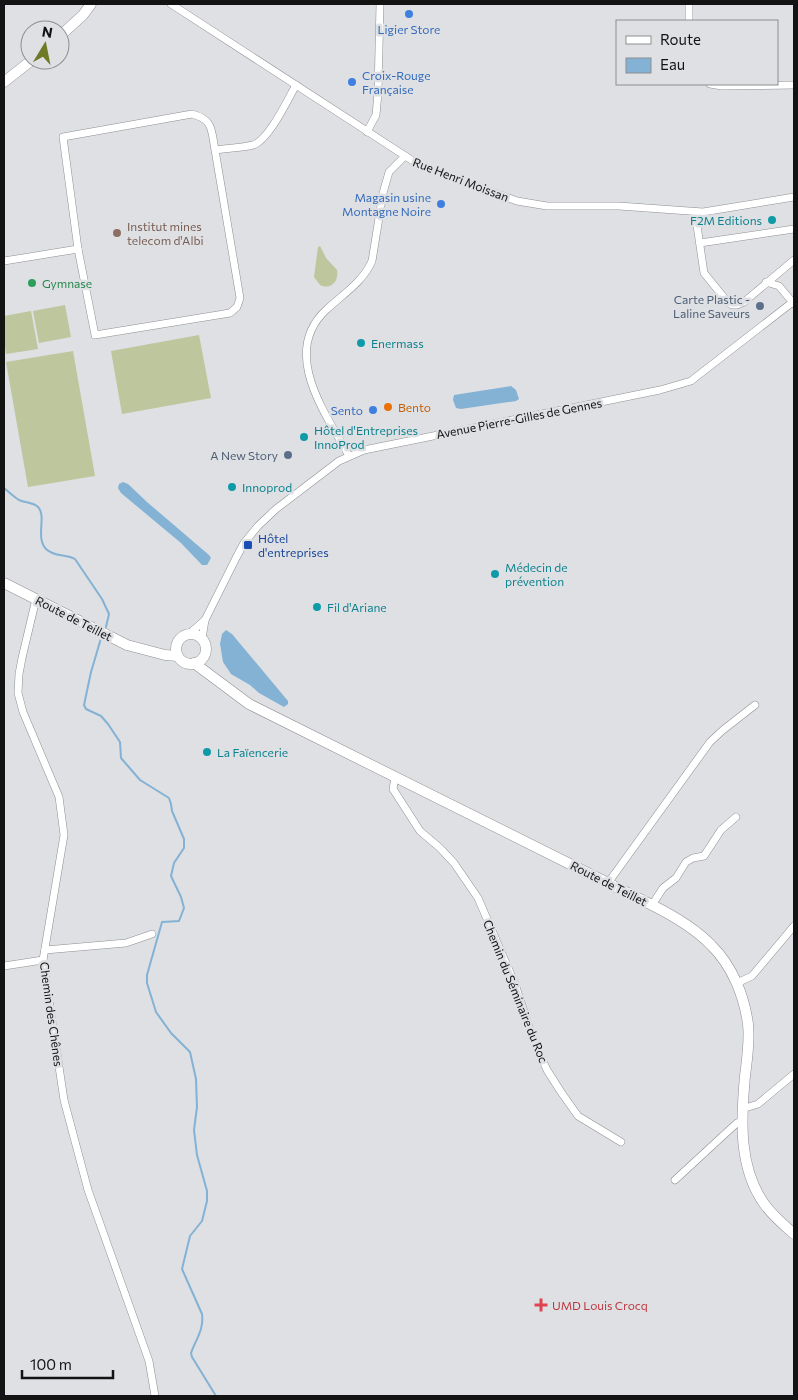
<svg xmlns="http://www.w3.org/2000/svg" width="798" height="1400" font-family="Commissioner,sans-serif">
  <rect width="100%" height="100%" fill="#dee0e3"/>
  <!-- grass -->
  <g fill="#bdc69d">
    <path d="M320,246L326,258L337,270C339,282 331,290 320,285L314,277L318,247Z"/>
    <path d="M65,305L71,337L39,343L33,311Z"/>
    <path d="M31,311L38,349L6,354L4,339V316Z"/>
    <path d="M199,335L211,398L122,414L111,351Z"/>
    <path d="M73,351L95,476L28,487L6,362Z"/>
  </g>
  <!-- water -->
  <g fill="#83b2d5">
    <path d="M511,386L516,390L519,399L516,401L461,409L456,408L453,400L454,395Z"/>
    <path d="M123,482L128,484L147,502L209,555L211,558L207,565H202L181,543L121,493L118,488L119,484Z"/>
    <path d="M226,630L232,634L288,701V704L284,707L259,693L250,685L231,674L223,662L220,644L222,634Z"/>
  </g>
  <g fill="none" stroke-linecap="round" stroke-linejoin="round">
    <!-- stream -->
    <g stroke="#83b2d5" stroke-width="2">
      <path d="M4,488C9,492 14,497 19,500C25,503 33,502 38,507C47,516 35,537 46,549C54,557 66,554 75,559L102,599L109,614L106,627"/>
      <path d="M102,635L91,672L84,705L86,709L101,716L108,724L120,742L121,758L140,780L169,798L171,804L172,811L184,839V848L174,863L171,876L181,897L184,908L179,921L162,922L147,975V983L156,1012L171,1033L190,1052L196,1079L197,1107L194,1130L197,1155L207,1191V1201L202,1221L190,1236L182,1269L202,1314C204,1330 196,1339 191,1353L192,1357L216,1396"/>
    </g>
    <!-- street casing -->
    <g stroke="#8e8f92" stroke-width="8">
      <g id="street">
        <path d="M171,4L413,161L426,168L517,201L547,206H619L703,212L794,197"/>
        <path d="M689,21V4"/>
        <path d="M710,84L722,86L794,85"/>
        <path d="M367,132L376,115L378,93L380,4"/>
        <path d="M215,150C211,130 214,120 192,114L63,137L78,249L95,335L230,313L237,307L240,298L215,150C227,148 241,148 253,145C269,140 288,99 296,85"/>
        <path d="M695,212L704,273L726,300L732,305H737L744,302L794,260"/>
        <path d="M700,243L794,229"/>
        <path d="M4,261L78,249"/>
        <path d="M766,282L779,286L794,304"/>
        <path d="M349,456C326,414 280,353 326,310C342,295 363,282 372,261L383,193L389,172L405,156"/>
        <path d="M36,599L22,658L19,674L18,693L23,712L59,797L64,835L43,960L64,1100L88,1190L149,1361L155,1396"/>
        <path d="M189,634L205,620"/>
        <path d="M202,639L205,620L236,558L244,543L258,526L276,509L339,461L364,450L660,390L691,381L696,377L794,301"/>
        <path d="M395,777L393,789L420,831L440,848L454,863L478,898L515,984L534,1042L547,1070L561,1092L578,1116L621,1142"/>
        <path d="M608,883L710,742L723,730L755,705"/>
        <path d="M652,905L663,888L676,878L686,862L693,858L704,856L721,830L736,817"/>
        <path d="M45,950L126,943L152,934"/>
        <path d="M4,966L43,960"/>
        <path d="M737,983L752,976L794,926"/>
        <path d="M742,1109L758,1104L794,1074"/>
        <path d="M675,1180L727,1132L737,1123L741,1122"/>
      </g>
    </g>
    <!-- secondary casing -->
    <g stroke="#8e8f92" stroke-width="11">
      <g id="secondary">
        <path d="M60,36L83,15L91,4"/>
        <path d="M4,82L32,60"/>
        <path d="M4,583L127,645L165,655L178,656"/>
        <circle cx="191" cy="649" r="15"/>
        <path d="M194,663L249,704L652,905C674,916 695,928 712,946C732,966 744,995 748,1024C750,1041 747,1059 745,1076C741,1119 738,1168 765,1205C773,1216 784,1225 794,1234"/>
      </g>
    </g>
    <!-- street -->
    <use href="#street" stroke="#fff" stroke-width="7"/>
    <!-- secondary -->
    <use href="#secondary" stroke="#fff" stroke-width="10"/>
  </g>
  <!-- markers -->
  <g fill="#3f7fe0" stroke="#dee0e3" stroke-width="2">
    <circle cx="409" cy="14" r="5"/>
    <circle cx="352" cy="82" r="5"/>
    <circle cx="441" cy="204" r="5"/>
    <circle cx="373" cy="410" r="5"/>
  </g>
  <g fill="#0f9aa8" stroke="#dee0e3" stroke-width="2">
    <circle cx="772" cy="220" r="5"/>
    <circle cx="361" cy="343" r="5"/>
    <circle cx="304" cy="437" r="5"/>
    <circle cx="232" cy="487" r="5"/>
    <circle cx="495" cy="574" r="5"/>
    <circle cx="317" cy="607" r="5"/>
    <circle cx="207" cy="752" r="5"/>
  </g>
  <circle fill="#8d6e63" stroke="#dee0e3" stroke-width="2" cx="117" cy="233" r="5"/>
  <circle fill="#2e9e5b" stroke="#dee0e3" stroke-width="2" cx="32" cy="283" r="5"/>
  <g fill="#5c6f8a" stroke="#dee0e3" stroke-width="2">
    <circle cx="760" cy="306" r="5"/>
    <circle cx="288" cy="455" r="5"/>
  </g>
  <circle fill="#e8710a" stroke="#dee0e3" stroke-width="2" cx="388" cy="407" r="5"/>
  <rect fill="#1a4fb4" stroke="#dee0e3" stroke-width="2" x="243" y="540" width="10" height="10" rx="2.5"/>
  <path fill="#e0444e" stroke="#dee0e3" stroke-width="2" d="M538.5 1297.5h5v5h5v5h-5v5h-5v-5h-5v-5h5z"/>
  <g text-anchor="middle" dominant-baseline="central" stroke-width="5" stroke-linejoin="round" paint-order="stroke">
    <!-- shop labels -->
    <g font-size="12" fill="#366cbe" stroke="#dee0e3" text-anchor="end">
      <text x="409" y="29" text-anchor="middle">Ligier Store</text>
      <text x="362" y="75" text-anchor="start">Croix-Rouge<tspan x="362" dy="14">Française</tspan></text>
      <text x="431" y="197">Magasin usine<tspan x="431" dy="14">Montagne Noire</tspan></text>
      <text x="363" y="410">Sento</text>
    </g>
    <!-- street labels -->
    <g font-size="12" fill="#131314" stroke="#dee0e3">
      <text transform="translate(461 179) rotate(21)">Rue Henri Moissan</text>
      <text transform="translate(519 418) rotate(-11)">Avenue Pierre-Gilles de Gennes</text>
      <text transform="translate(74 618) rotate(27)">Route de Teillet</text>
      <text transform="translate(609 883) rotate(27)">Route de Teillet</text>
      <text transform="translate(516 991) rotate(68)">Chemin du Séminaire du Roc</text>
      <text transform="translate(52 1014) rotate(82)">Chemin des Chênes</text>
    </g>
    <!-- culture labels -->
    <g font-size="12" fill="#0d838f" stroke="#dee0e3" text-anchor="start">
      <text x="762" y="220" text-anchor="end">F2M Editions</text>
      <text x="371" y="343">Enermass</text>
      <text x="314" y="430">Hôtel d'Entreprises<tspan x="314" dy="14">InnoProd</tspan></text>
      <text x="242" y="487">Innoprod</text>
      <text x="505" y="567">Médecin de<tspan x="505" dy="14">prévention</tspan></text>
      <text x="327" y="607">Fil d'Ariane</text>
      <text x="217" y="752">La Faïencerie</text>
    </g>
    <!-- education labels -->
    <g font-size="12" fill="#785e54" stroke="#dee0e3" text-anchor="start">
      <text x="127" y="226">Institut mines<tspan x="127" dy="14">telecom d'Albi</tspan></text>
    </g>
    <!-- leisure labels -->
    <g font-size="12" fill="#27864d" stroke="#dee0e3" text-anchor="start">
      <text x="42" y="283">Gymnase</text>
    </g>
    <!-- service labels -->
    <g font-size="12" fill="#4e5e75" stroke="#dee0e3" text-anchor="end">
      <text x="750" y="299">Carte Plastic -<tspan x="750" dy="14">Laline Saveurs</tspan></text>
      <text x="278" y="455">A New Story</text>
    </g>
    <!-- food labels -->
    <g font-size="12" fill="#c56008" stroke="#dee0e3" text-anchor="start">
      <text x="398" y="407">Bento</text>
    </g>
    <!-- transit labels -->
    <g font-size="12" fill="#164399" stroke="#dee0e3" text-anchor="start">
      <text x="258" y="538">Hôtel<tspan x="258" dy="14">d'entreprises</tspan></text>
    </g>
    <!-- health labels -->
    <g font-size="12" fill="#be3a42" stroke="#dee0e3" text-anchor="start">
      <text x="552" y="1305">UMD Louis Crocq</text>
    </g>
  </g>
  <!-- border -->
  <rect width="798" height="1400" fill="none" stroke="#131314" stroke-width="10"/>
  <!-- legend -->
  <rect x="616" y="20" width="162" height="65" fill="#dee0e3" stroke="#8d8e90"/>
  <rect x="626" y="36" width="25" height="8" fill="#ffffff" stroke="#8d8e90"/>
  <text x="660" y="45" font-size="15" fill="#131314">Route</text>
  <rect x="626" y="58" width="25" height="15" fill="#83b2d5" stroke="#8d8e90"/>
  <text x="660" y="70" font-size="15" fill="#131314">Eau</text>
  <!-- north arrow -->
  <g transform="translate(45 45) rotate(10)"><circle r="24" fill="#dee0e3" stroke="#8d8e90"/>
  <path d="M0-4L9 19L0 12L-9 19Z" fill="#6f7a26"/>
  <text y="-8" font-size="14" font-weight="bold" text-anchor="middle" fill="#131314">N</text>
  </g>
  <!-- scale -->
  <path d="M22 1370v8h91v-8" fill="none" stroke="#131314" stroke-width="2.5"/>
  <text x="30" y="1370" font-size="15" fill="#131314" stroke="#dee0e3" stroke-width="4" paint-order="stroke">100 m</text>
</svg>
